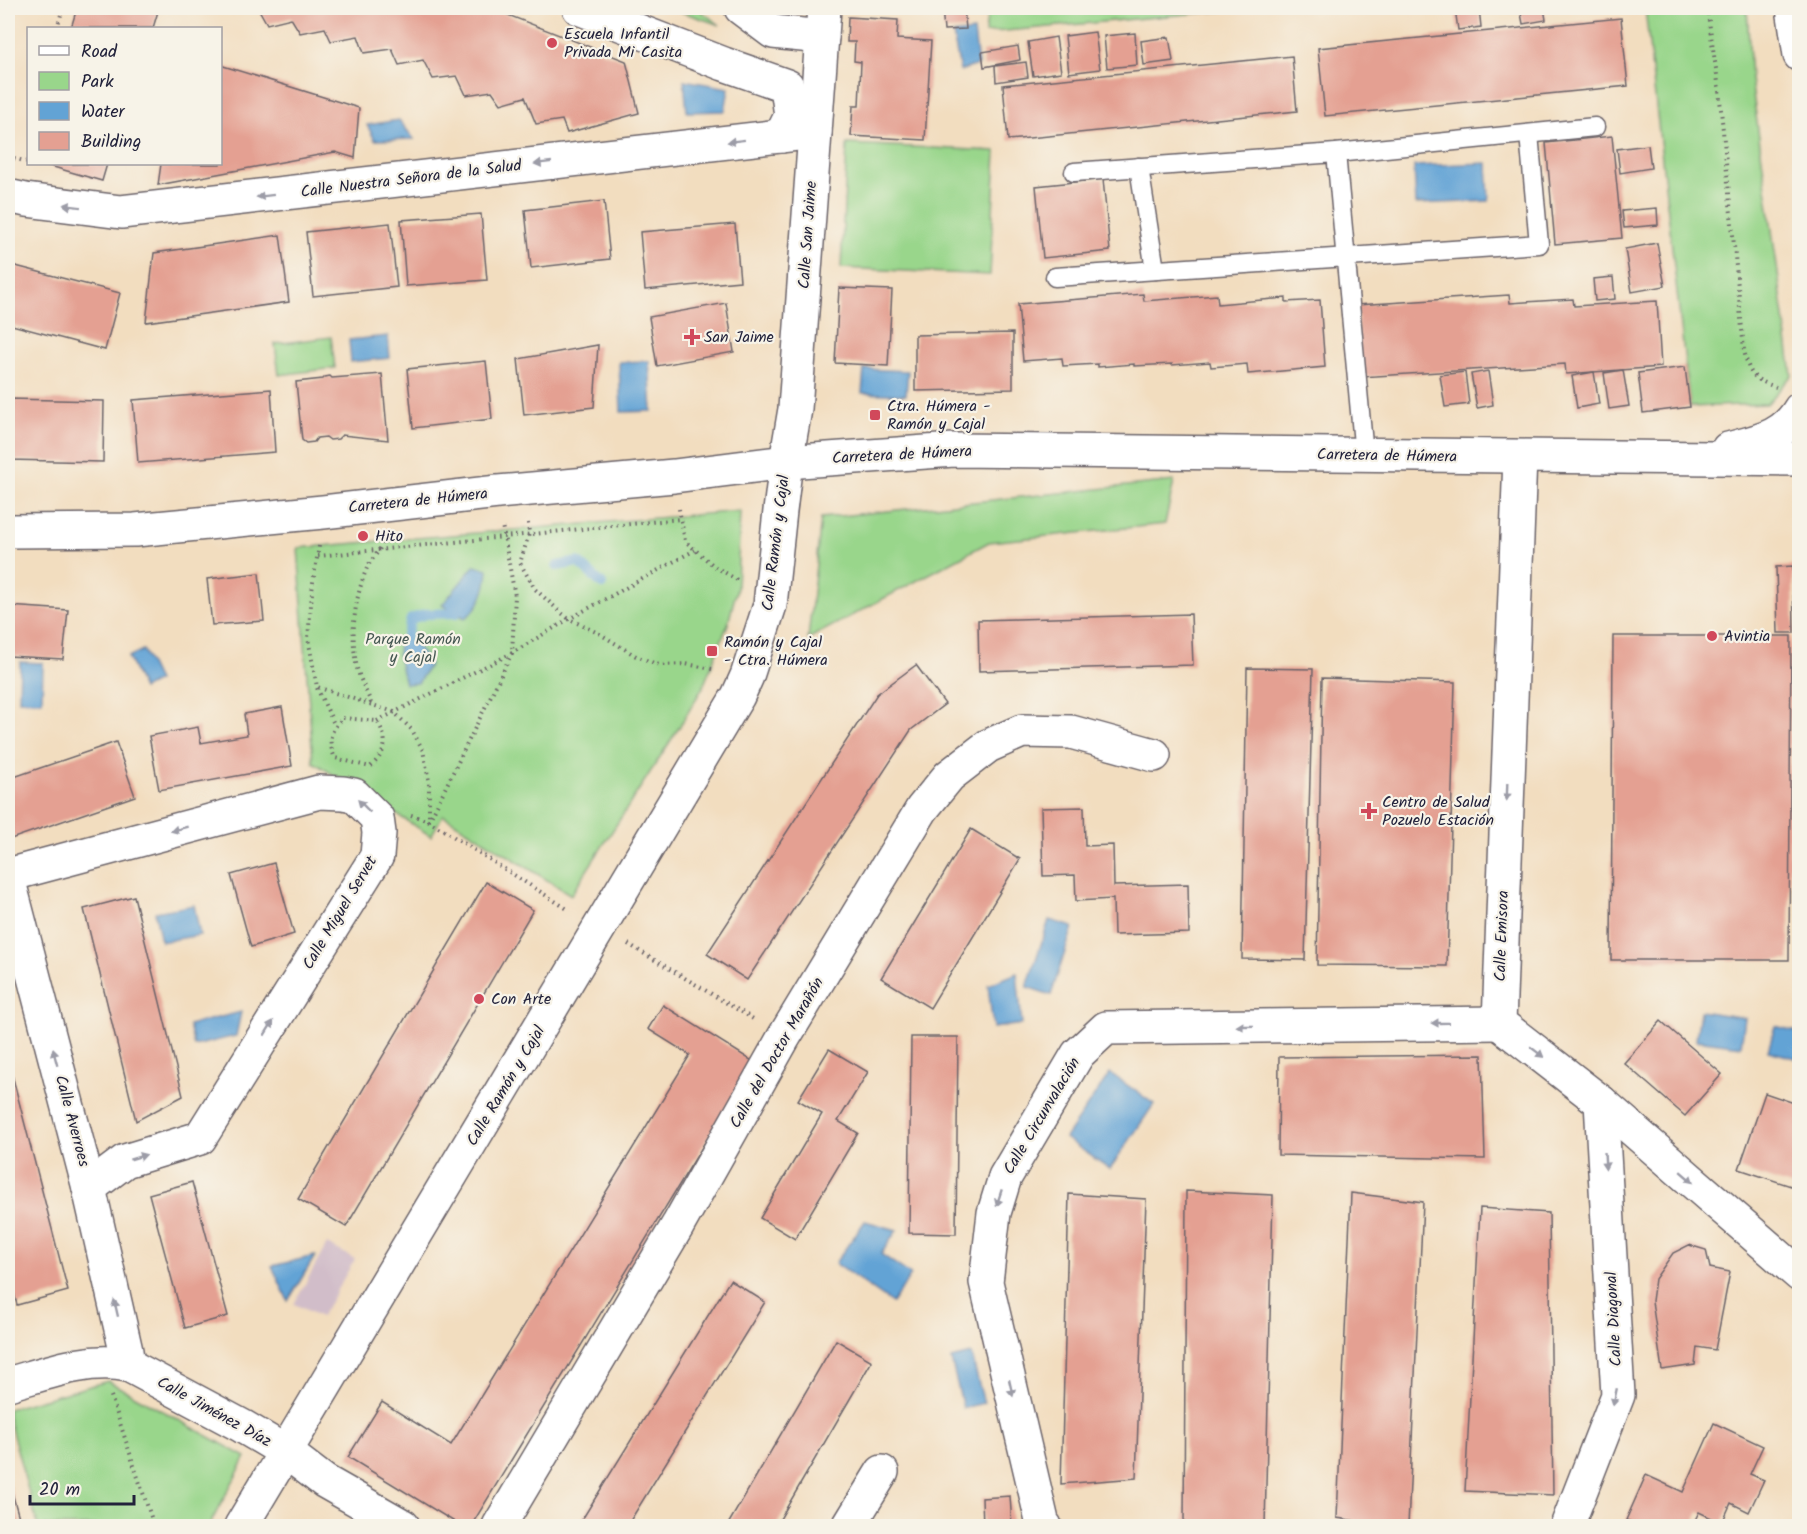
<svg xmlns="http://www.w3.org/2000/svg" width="1807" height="1534" font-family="Kalam,sans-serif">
  <rect width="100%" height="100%" fill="#f7f3e8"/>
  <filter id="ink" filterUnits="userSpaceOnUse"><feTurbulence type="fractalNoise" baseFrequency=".0167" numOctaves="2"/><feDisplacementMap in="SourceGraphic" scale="12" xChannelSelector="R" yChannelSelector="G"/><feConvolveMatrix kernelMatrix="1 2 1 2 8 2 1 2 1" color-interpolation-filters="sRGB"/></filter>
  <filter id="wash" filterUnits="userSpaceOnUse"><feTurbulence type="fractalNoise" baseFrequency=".008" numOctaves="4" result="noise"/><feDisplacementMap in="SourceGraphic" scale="24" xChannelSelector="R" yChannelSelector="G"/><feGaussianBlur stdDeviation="1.35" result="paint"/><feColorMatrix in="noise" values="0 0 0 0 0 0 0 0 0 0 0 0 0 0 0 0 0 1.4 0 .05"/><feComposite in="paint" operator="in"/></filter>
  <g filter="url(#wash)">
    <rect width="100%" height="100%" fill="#f2ddbf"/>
    <!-- industrial -->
    <path fill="#d1bdc9" d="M327,1244L355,1259L321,1317L294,1304Z"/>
    <!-- green -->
    <g fill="#99d68b" stroke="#5e7c63" stroke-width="1.5">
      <path d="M670,8H697L720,25Z"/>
      <path d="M988,8H1251L985,33Z"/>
      <path d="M1645,8H1747L1751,79L1792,375L1767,404L1690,407Z"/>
      <path d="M847,144L996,151L990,275L841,268Z"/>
      <path d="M331,337L335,368L279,375L275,344Z"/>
      <path d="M1174,481L1165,524L989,542L808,639L821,518Z"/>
      <path d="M740,511L737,588L728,624L703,687L680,726L571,895L443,815L431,836L313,762L298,548Z"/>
      <path d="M108,1381L246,1457L209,1526H38L8,1417V1409Z"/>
    </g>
    <!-- water -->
    <g fill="#62a3d5" stroke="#426288" stroke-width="1.5">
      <path d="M974,31L978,65L960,71L953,34Z"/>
      <path d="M684,80L729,88L725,111L687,112Z"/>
      <path d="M399,120L414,139L375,140L367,125Z"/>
      <path d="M1487,163L1489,201L1416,204L1414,166Z"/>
      <path d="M388,336L390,358L351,362L349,340Z"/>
      <path d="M649,361L652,411L621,412L619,362Z"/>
      <path d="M864,369L908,371L906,395L862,393Z"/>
      <path d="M474,566L488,569C487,588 481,607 465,618L442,605Z"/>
      <path d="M399,639L416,645L430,664L418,683L405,684L398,656Z"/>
      <path d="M143,650L158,681L143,689L128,657Z"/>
      <path d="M20,662L43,663L42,701L19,700Z"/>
      <path d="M194,905L200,935L161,942L155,912Z"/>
      <path d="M1049,920L1073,927L1051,995L1027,987Z"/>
      <path d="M1017,973L1022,1024L993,1028L988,985Z"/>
      <path d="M1700,1011L1745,1018L1741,1046L1696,1040Z"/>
      <path d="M241,1012L236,1036L194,1046L189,1025Z"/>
      <path d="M1775,1026L1799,1032V1059L1768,1051Z"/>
      <path d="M1110,1073L1154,1104L1110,1169L1065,1138Z"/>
      <path d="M865,1221L897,1230L881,1254L911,1275L892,1303L835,1263Z"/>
      <path d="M315,1256L288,1301L272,1266Z"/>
      <path d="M971,1354L984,1403L963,1408L951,1359Z"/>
    </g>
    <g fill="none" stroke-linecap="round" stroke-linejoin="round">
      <!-- stream -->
      <g stroke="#62a3d5" stroke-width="10">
        <path d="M557,566L578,562L602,584"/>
        <path d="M405,641L411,619L426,614L456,613"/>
      </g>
    </g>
    <g id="blocks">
      <!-- building -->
      <g fill="#e4a092">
        <path d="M77,8H159L153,28H71Z"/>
        <path d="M258,8H490L626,61L639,113L567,133L562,120L536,124L525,97L501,104L492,91L466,95L457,76L433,79L423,60L399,65L392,49L364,53L358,36L331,41L325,28L300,33L291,18L267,24Z"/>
        <path d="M942,8H964L966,29L944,30Z"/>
        <path d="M1455,8H1479L1481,27L1458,30Z"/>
        <path d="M1520,8H1544L1546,20L1523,24Z"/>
        <path d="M848,17L898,20L897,39L931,41L925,140L851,136L853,106H859L861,62L854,61L855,42H847Z"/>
        <path d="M1621,18L1628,86L1325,116L1318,48Z"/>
        <path d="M1095,32L1100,69L1069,73L1065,36Z"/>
        <path d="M1135,33L1137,65L1107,68L1104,36Z"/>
        <path d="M1056,37L1061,72L1033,76L1028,42Z"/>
        <path d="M1169,37L1173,61L1144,65L1141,41Z"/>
        <path d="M1018,46L1020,60L984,67L982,52Z"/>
        <path d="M1292,56L1297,111L1008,140L1003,85Z"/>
        <path d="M1026,62L1028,77L996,82L995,66Z"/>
        <path d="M220,65L359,108L355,158L335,152L158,185L161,164H220Z"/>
        <path d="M1612,136L1622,238L1555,244L1546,143Z"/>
        <path d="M1648,145L1651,168L1620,173L1617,149Z"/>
        <path d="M43,164H107L102,181Z"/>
        <path d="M1103,179L1110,251L1043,258L1036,186Z"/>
        <path d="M604,201L610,259L531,268L525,210Z"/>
        <path d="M1657,208L1658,225L1624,228L1622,211Z"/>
        <path d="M481,214L487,280L406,286L401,220Z"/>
        <path d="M390,223L397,287L313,296L306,232Z"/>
        <path d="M735,224L740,281L645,290L640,232Z"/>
        <path d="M280,235L289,302L146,322L154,253Z"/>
        <path d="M1657,243L1665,286L1632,292L1625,249Z"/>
        <path d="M8,264L120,293L105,350L8,324Z"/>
        <path d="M1613,277L1615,299L1595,301L1593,279Z"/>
        <path d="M839,288L892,290L888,366L835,363Z"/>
        <path d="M1143,294L1144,301L1217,295L1218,304L1286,298V302L1320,300L1325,367L1248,374L1247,364L1211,367L1210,362L1172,365V364L1134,366V364L1098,367V364L1063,366L1062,358L1023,361L1018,304Z"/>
        <path d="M1509,295L1510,303L1573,299L1574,306L1657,301L1661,367L1566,374L1565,364L1361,377L1357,305Z"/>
        <path d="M726,303L734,352L657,366L649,317Z"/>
        <path d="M1013,333V389L915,391V335Z"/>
        <path d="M598,345L594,407L524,415L518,359Z"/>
        <path d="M486,361L492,419L413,428L407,369Z"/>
        <path d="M1685,367L1690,407L1643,413L1638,373Z"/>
        <path d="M1623,370L1629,406L1609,409L1604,373Z"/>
        <path d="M1488,371L1493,405L1477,408L1471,374Z"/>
        <path d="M1465,372L1469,404L1445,407L1440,375Z"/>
        <path d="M1594,372L1599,404L1577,408L1572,376Z"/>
        <path d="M382,374L388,440L342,435L338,439L330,440L326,437L317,438L314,442L306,443L302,440L296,382L323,379L325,377L330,376L332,378Z"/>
        <path d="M271,389L275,452L138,463L133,400Z"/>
        <path d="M8,399L104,401L103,462L8,460Z"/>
        <path d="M1793,566L1794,633H1778L1776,567Z"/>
        <path d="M259,573L264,621L212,625L207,579Z"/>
        <path d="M8,606L68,610L63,659L8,656Z"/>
        <path d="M1191,614L1193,665L979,671L978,620Z"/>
        <path d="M1613,636H1791L1789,960H1611Z"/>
        <path d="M916,665L945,704L911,730L747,980L707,954L877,694Z"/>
        <path d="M1247,668L1313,669L1305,960L1242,959Z"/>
        <path d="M1322,678L1455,682L1447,966L1317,965Z"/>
        <rect x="1795" y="700" width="5" height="23"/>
        <path d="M282,707L292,766L159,790L149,736L198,727L201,743L247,735L244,714Z"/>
        <path d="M116,742L135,796L8,840V779Z"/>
        <path d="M1084,807L1085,846L1113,845L1114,886L1188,884L1189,933L1114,935L1113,899L1076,901L1075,875L1043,876L1041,808Z"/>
        <path d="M971,829L1020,859L930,1008L881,978Z"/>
        <path d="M274,863L294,934L251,947L231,875Z"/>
        <path d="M486,882L533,910L346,1227L298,1199Z"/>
        <path d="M134,896L183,1096L136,1121L84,909Z"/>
        <path d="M663,1005L754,1062L471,1526H461L348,1457L382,1402L451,1445L690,1055L648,1029Z"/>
        <path d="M1661,1021L1722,1074L1685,1116L1624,1063Z"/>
        <path d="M911,1037H958L956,1234L909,1233Z"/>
        <path d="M829,1049L868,1072L838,1121L858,1133L795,1239L760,1218L822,1114L798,1100Z"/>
        <path d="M1482,1055L1485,1159L1278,1155L1279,1057Z"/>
        <path d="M8,1059L68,1291L17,1305L8,1267Z"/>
        <path d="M1765,1093L1800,1105V1189L1739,1169Z"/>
        <path d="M192,1182L228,1316L185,1328L149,1194Z"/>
        <path d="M1186,1191L1273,1195L1265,1526H1227L1184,1524Z"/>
        <path d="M1351,1193L1423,1202L1408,1526H1390L1337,1518Z"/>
        <path d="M1069,1194L1146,1199L1136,1478L1061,1484Z"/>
        <path d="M1480,1208L1549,1213L1553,1495L1465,1491Z"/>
        <path d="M1689,1245L1706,1250L1710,1268L1730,1272L1715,1350L1697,1347L1695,1365L1662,1370L1652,1301L1655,1279L1673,1253Z"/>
        <path d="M730,1280L765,1302L627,1526H578Z"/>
        <path d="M836,1340L872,1361L776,1526H727Z"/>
        <path d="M1714,1423L1763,1446L1750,1474L1764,1480L1749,1512L1731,1503L1722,1523L1699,1512L1692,1526H1641L1626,1520L1646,1475L1683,1492Z"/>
        <path d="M8,1478L21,1525L14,1526H8Z"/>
        <path d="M1010,1496L1012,1526H983L982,1498Z"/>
      </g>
    </g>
  </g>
  <g filter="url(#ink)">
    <use href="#blocks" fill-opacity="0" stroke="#6b6369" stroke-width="1.5"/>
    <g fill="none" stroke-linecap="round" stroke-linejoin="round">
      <!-- service casing -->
      <g stroke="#6b6369" stroke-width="21">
        <g id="service">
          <path d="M1336,153L1364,455"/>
          <path d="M1139,167L1155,270"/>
          <path d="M1074,172L1336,153L1595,127"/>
          <path d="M1055,277L1539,244L1529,134"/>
        </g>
      </g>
      <!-- minor casing -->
      <g stroke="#6b6369" stroke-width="36">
        <g id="minor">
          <path d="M579,8L724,64L787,86L791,116L781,136"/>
          <path d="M741,8L773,32L822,37"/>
          <path d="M1793,8L1800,55"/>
          <path d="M8,196L26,200L121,212L815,132"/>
          <path d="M1520,457L1499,1023L1601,1102L1800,1275"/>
          <path d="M786,462L795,409L824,8"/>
          <path d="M8,875L319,792L343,793L354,795L377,818L379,833L377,856L200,1138L125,1161L89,1188"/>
          <path d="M8,878L89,1188L126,1351L128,1365"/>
          <path d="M8,1384C47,1373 87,1357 128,1365L242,1426L286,1452L324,1481L403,1526"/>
          <path d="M499,1526L678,1225L784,1037L922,809L949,776L988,746L1022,731L1071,732L1154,755"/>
          <path d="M849,1526L882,1472"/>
          <path d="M1045,1526L1043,1525L986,1282L994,1213L1005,1177L1078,1054L1106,1028L1499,1023"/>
          <path d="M1567,1526L1618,1395L1601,1102"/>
        </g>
      </g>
      <!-- tertiary casing -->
      <g stroke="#6b6369" stroke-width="36">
        <g id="tertiary">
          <path d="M1728,449C1757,441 1783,438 1800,409"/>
          <path d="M8,531L135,530L323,512L498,492L674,476L786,462L954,450L1800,459"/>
          <path d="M241,1526L738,696L747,676L770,605L780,511L786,462"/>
        </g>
      </g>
      <!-- path -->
      <g stroke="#6b6369" stroke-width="4" stroke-dasharray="1.5 4.5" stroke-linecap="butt">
        <path d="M1707,8L1719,89L1744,350C1749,374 1752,379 1776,387"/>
        <path d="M57,28L63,8"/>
        <path d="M8,157L28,162"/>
        <path d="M679,509L685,541L714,566L739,581"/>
        <path d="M528,523L529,534L520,563L535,589L558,610L569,619L600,634L636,656L659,665L686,664L712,669"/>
        <path d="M319,546L313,582L308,638L317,687L394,712L412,730L423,750L429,781V821"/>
        <path d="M318,556L680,519"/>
        <path d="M317,688L335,726"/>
        <path d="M371,703C367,692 360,680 357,668C350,636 354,599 367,568C372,557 380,553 383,540"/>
        <path d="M343,718L377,721C389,740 387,752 370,767L335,758C327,740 330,731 343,718Z"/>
        <path d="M377,721L512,653L569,619L695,550"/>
        <path d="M411,815L429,821L569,910"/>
        <path d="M429,821L512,653L515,596L502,525"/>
        <path d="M628,944L755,1020"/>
        <path d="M111,1396L154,1526"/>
      </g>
      <!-- service -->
      <use href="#service" stroke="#fff" stroke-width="18"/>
      <!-- minor -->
      <use href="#minor" stroke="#fff" stroke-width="33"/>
      <!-- tertiary -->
      <use href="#tertiary" stroke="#fff" stroke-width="33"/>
    </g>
    <!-- one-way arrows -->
    <defs><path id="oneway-solid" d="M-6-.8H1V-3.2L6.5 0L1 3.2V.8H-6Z" transform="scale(1.5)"/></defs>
    <g fill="#9c9ca7">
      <use href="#oneway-solid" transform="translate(736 141) rotate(173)"/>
      <use href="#oneway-solid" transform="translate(543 163) rotate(173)"/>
      <use href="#oneway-solid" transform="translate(265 196) rotate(173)"/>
      <use href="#oneway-solid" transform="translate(72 206) rotate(-173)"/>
      <use href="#oneway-solid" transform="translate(1507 792) rotate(92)"/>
      <use href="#oneway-solid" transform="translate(364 806) rotate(-135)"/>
      <use href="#oneway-solid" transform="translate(179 829) rotate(165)"/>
      <use href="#oneway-solid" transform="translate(1440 1023) rotate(179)"/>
      <use href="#oneway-solid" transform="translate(1245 1026) rotate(179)"/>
      <use href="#oneway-solid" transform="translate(269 1028) rotate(-58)"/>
      <use href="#oneway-solid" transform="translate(1537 1052) rotate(38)"/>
      <use href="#oneway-solid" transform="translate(55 1057) rotate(-105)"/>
      <use href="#oneway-solid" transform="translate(138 1157) rotate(-17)"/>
      <use href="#oneway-solid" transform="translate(1605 1161) rotate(87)"/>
      <use href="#oneway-solid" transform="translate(1687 1177) rotate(41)"/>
      <use href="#oneway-solid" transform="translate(999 1198) rotate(108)"/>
      <use href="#oneway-solid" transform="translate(116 1308) rotate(-103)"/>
      <use href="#oneway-solid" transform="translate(1011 1388) rotate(77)"/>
      <use href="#oneway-solid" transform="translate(1615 1397) rotate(102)"/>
    </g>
  </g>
  <!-- markers -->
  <g fill="#d1495b" stroke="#f7f3e8" stroke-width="2">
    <circle cx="552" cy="43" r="6"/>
    <path d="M689 328h6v6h6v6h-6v6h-6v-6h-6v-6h6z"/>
    <rect x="869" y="409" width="12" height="12" rx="3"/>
    <circle cx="363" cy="536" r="6"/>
    <circle cx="1712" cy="636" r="6"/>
    <rect x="706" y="645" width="12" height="12" rx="3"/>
    <path d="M1366 802h6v6h6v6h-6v6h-6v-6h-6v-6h6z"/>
    <circle cx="479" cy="999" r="6"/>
  </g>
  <g text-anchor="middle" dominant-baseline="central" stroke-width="4.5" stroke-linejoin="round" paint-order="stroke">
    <!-- poi labels -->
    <g font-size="16" fill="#22223b" stroke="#f7f3e8" text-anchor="start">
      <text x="564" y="34">Escuela Infantil<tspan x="564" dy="18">Privada Mi Casita</tspan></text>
      <text x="704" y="337">San Jaime</text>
      <text x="887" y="406">Ctra. Húmera -<tspan x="887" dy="18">Ramón y Cajal</tspan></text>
      <text x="375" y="536">Hito</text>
      <text x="1724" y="636">Avintia</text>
      <text x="724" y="642">Ramón y Cajal<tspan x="724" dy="18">- Ctra. Húmera</tspan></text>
      <text x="1382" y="802">Centro de Salud<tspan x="1382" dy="18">Pozuelo Estación</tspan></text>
      <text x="491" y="999">Con Arte</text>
    </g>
    <!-- street labels -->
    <g font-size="16" fill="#22223b" stroke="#f7f3e8">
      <text transform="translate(411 179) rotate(-7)">Calle Nuestra Señora de la Salud</text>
      <text transform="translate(808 235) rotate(-86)">Calle San Jaime</text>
      <text transform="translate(902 455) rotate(-3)">Carretera de Húmera</text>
      <text transform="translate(1387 456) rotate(1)">Carretera de Húmera</text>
      <text transform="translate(418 501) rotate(-6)">Carretera de Húmera</text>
      <text transform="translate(776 543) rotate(-83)">Calle Ramón y Cajal</text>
      <text transform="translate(340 913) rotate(-59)">Calle Miguel Servet</text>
      <text transform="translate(1502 936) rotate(-88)">Calle Emisora</text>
      <text transform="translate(777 1053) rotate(-60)">Calle del Doctor Marañón</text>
      <text transform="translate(506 1086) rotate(-59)">Calle Ramón y Cajal</text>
      <text transform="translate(1042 1116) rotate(-59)">Calle Circunvalación</text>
      <text transform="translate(72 1121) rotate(75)">Calle Averroes</text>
      <text transform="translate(1614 1319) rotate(-93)">Calle Diagonal</text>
      <text transform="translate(214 1412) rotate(29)">Calle Jiménez Díaz</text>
    </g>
    <!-- park labels -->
    <g font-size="16" fill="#465853" stroke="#f7f3e8">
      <text x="413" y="639">Parque Ramón<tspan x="413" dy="18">y Cajal</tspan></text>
    </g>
  </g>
  <!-- margin -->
  <rect width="1807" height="1534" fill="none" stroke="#f7f3e8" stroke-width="30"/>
  <!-- legend -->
  <rect x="27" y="27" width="195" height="138" fill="#f7f3e8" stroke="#a29fa3" stroke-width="1.5"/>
  <rect x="39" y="46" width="30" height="9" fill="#ffffff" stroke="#a29fa3" stroke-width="1.5"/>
  <text x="81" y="57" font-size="18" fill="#22223b">Road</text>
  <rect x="39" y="72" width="30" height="18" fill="#99d68b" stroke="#a29fa3" stroke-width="1.5"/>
  <text x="81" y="87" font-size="18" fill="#22223b">Park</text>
  <rect x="39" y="102" width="30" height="18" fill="#62a3d5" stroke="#a29fa3" stroke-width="1.5"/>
  <text x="81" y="117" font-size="18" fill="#22223b">Water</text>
  <rect x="39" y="132" width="30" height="18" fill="#e4a092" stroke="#a29fa3" stroke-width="1.5"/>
  <text x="81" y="147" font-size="18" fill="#22223b">Building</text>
  <!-- scale -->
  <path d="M30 1495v9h104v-9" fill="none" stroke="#22223b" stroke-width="3"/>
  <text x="39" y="1495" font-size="18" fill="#22223b" stroke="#f7f3e8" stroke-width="4.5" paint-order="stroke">20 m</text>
</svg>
